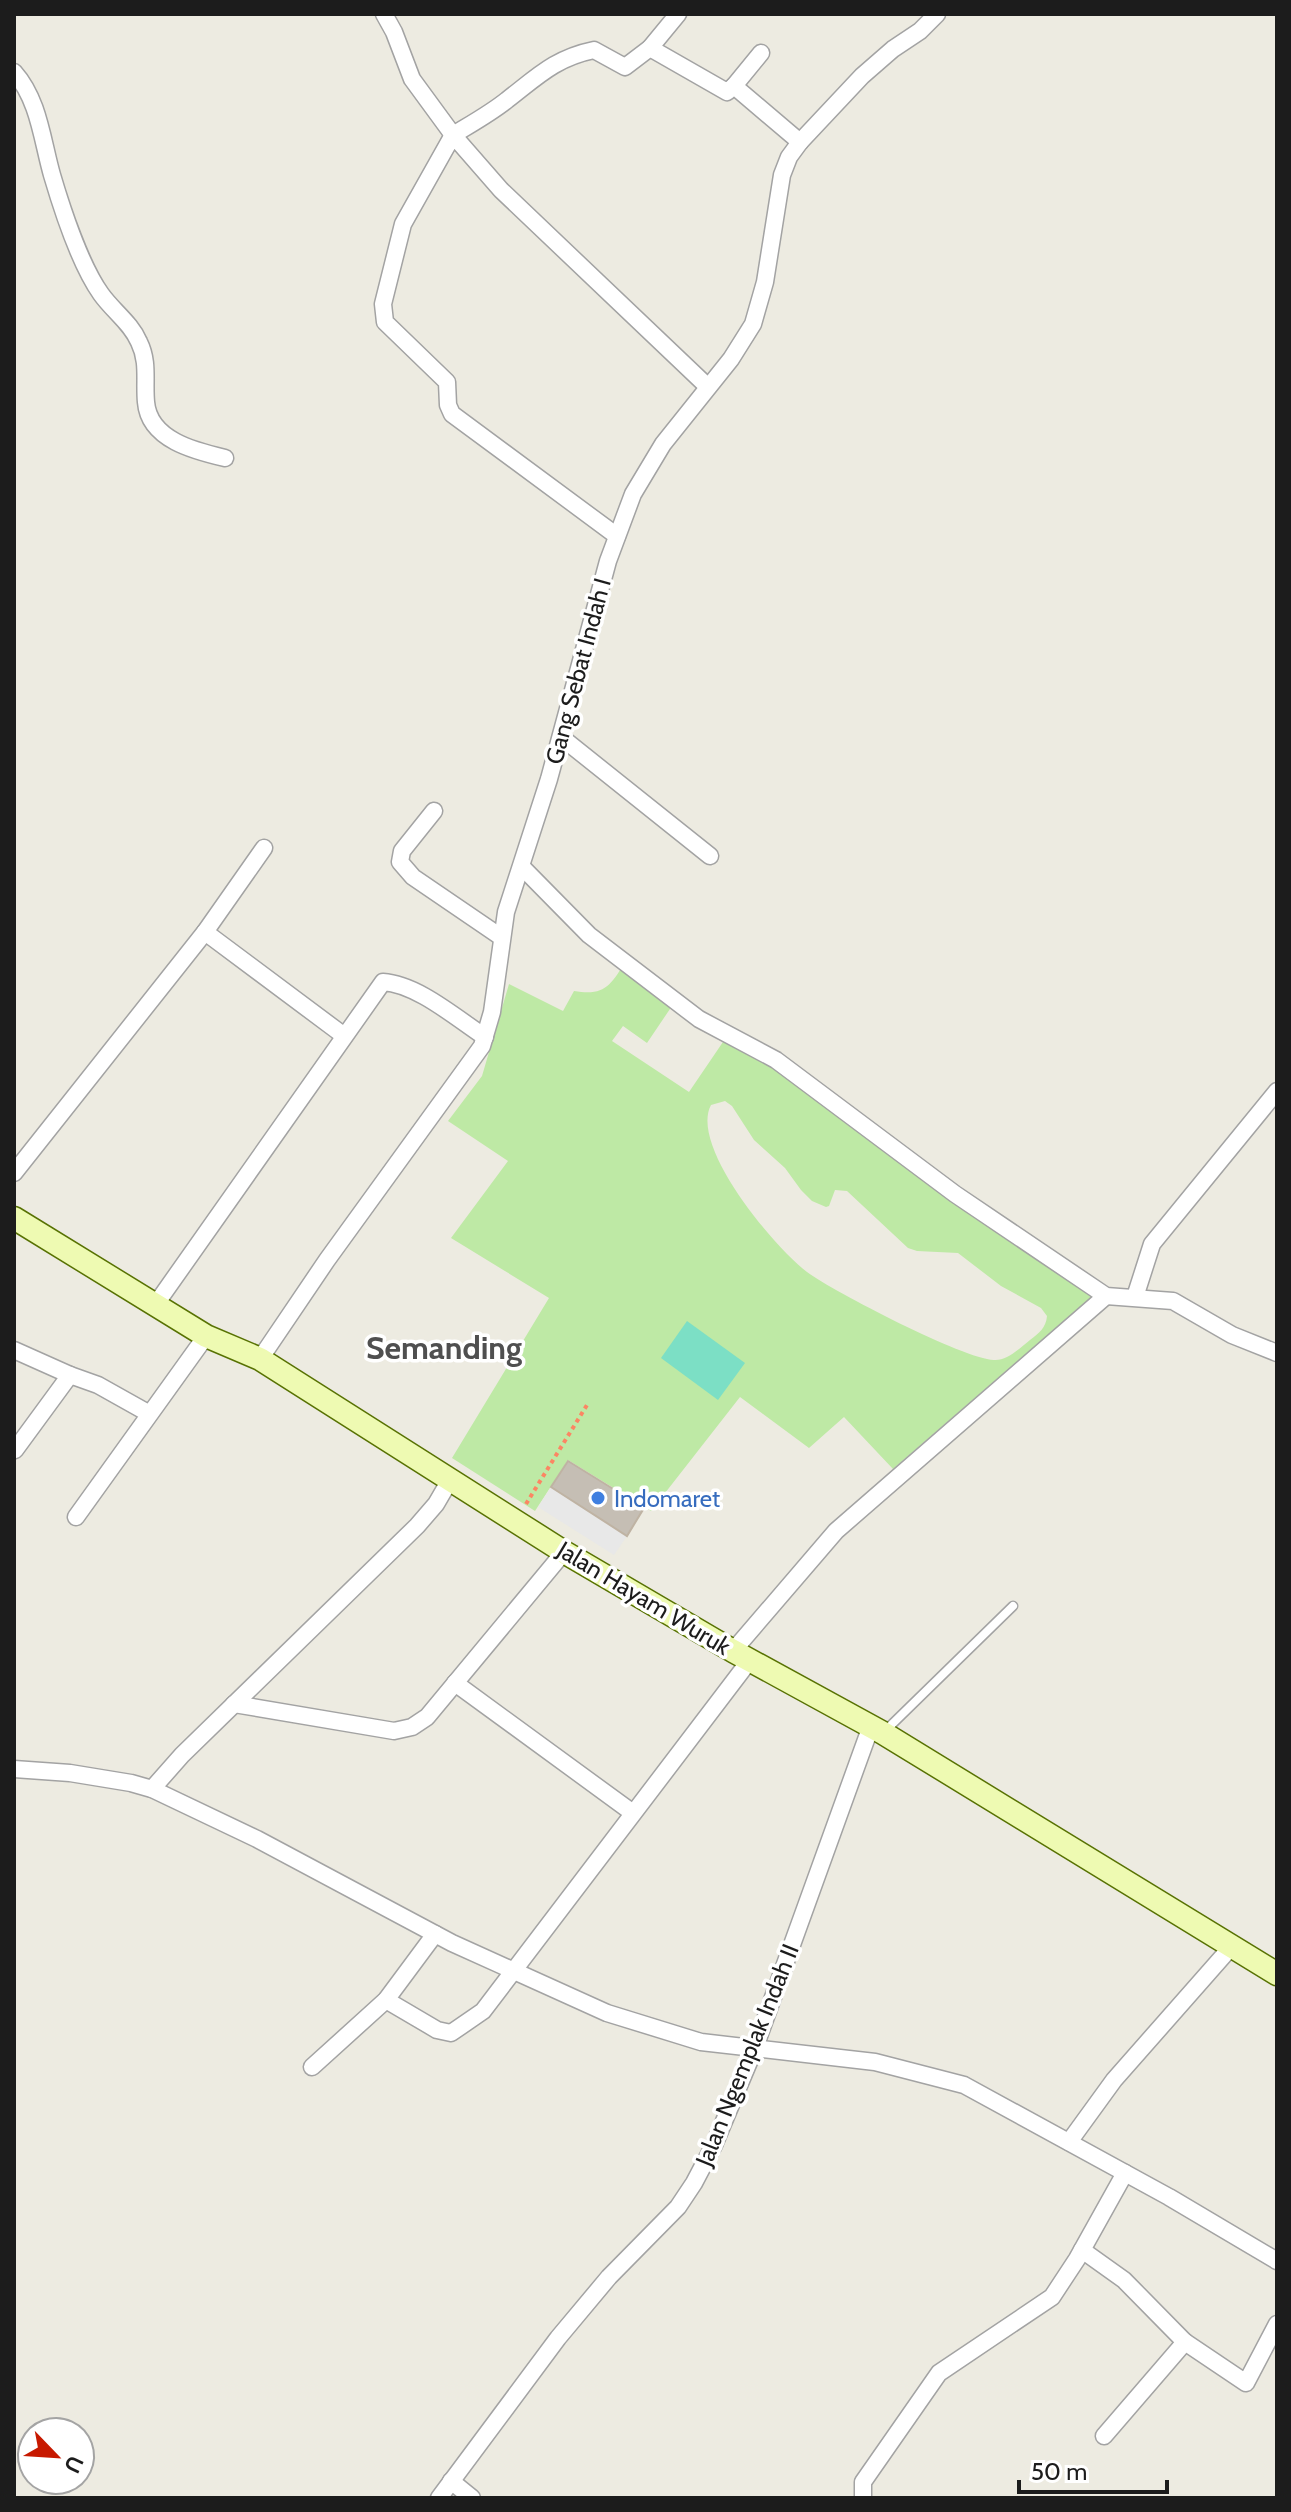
<svg xmlns="http://www.w3.org/2000/svg" width="1291" height="2512" font-family="Cabin,sans-serif">
  <rect width="100%" height="100%" fill="#edebe1"/>
  <!-- grass -->
  <path fill="#bee9a5" fill-rule="evenodd" d="M626,961L674,1003L647,1043L623,1026L612,1041L689,1092L725,1039L776,1063L1094,1295L893,1469L844,1417L809,1448L740,1397L651,1511L568,1460L535,1511L452,1458L549,1298L451,1238L508,1161L448,1121L482,1076L509,984L563,1011L574,991C605,996 610,986 626,961ZM725,1101L732,1106L754,1140L785,1168L801,1190L812,1201L826,1207L829,1206L835,1190L847,1191L908,1248L917,1251L958,1253L1001,1286L1041,1308L1047,1316C1046,1328 1039,1333 1030,1340C1020,1348 1007,1361 994,1360C964,1359 834,1292 807,1272C775,1248 689,1146 711,1105Z"/>
  <!-- pitch -->
  <path fill="#7cdfc5" d="M687,1321L745,1363L718,1400L661,1358Z"/>
  <!-- parking -->
  <path fill="#e8e8e8" d="M551,1487L627,1536L614,1555L538,1507Z"/>
  <!-- building -->
  <path fill="#c5beb4" stroke="#bfb3a3" stroke-width="2" d="M568,1461L644,1508L627,1536L551,1487Z"/>
  <g fill="none" stroke-linecap="round" stroke-linejoin="round">
    <!-- service casing -->
    <g stroke="#a3a3a3" stroke-width="11">
      <path id="service" d="M884,1732L1013,1606"/>
    </g>
    <!-- minor casing -->
    <g stroke="#a3a3a3" stroke-width="19">
      <g id="minor">
        <path d="M384,14L394,32L412,79L453,135C471,124 491,113 507,100C537,77 555,58 594,50L625,67L650,48L727,92L734,86L800,142"/>
        <path d="M650,48L678,14"/>
        <path d="M14,72C39,100 42,140 52,175C62,209 81,266 101,294C113,311 131,323 139,342C149,362 144,381 146,402C149,440 195,451 225,458"/>
        <path d="M734,86L761,53"/>
        <path d="M617,536L452,414L448,405L447,382L385,322L383,304L403,224L453,135L501,190L708,387"/>
        <path d="M561,737L710,856"/>
        <path d="M434,811L402,851L400,862L413,877L501,937"/>
        <path d="M522,867L589,935L699,1019L776,1060L955,1194L1106,1296L1173,1301L1232,1335L1277,1353"/>
        <path d="M205,932L343,1035"/>
        <path d="M14,1173L205,932L264,848"/>
        <path d="M1135,1297L1152,1244L1277,1091"/>
        <path d="M156,1304L383,982C417,984 456,1018 485,1037"/>
        <path d="M14,1350L70,1375"/>
        <path d="M260,1359L327,1260L482,1046L492,1012L506,912L549,779L608,561L633,494L663,444L731,359L753,324L765,282L782,175L789,157L800,142L862,76L893,49L920,31L937,14"/>
        <path d="M15,1450L70,1375L98,1385L148,1413"/>
        <path d="M76,1517L206,1336"/>
        <path d="M733,1651L836,1531L1106,1296"/>
        <path d="M455,1683L633,1813"/>
        <path d="M234,1704L394,1731L412,1727L427,1717L564,1552"/>
        <path d="M14,1769L70,1773L131,1783L152,1789L257,1839L452,1943L607,2013L701,2042L875,2062L964,2085L1169,2197L1277,2261"/>
        <path d="M152,1789L182,1755L417,1526L436,1504L450,1480"/>
        <path d="M386,2000L437,2030L451,2033L483,2011L750,1660"/>
        <path d="M312,2067L386,2000L435,1934"/>
        <path d="M1069,2142L1114,2080L1232,1946"/>
        <path d="M1082,2250L1124,2280L1185,2342"/>
        <path d="M1104,2436L1185,2342L1246,2383L1277,2324"/>
        <path d="M451,2481L472,2498"/>
        <path d="M439,2498L558,2338L609,2277L678,2207L694,2183L714,2145L754,2050L871,1726"/>
        <path d="M863,2498V2482L939,2373L1052,2297L1077,2259L1125,2173"/>
      </g>
    </g>
    <!-- secondary casing -->
    <g stroke="#587203" stroke-width="25">
      <path id="secondary" d="M14,1218L206,1336L260,1359L564,1552L733,1651L883,1733L1277,1974"/>
    </g>
    <!-- path -->
    <path stroke="#fc8663" stroke-width="4" stroke-dasharray="4 4" stroke-linecap="butt" d="M526,1504L587,1405"/>
    <!-- service -->
    <use href="#service" stroke="#fff" stroke-width="8"/>
    <!-- minor -->
    <use href="#minor" stroke="#fff" stroke-width="16"/>
    <!-- secondary -->
    <use href="#secondary" stroke="#eefab2" stroke-width="22"/>
  </g>
  <!-- markers -->
  <circle fill="#3f7fe0" stroke="#fff" stroke-width="3" cx="598" cy="1498" r="8"/>
  <g text-anchor="middle" dominant-baseline="central" stroke-width="7" stroke-linejoin="round" paint-order="stroke">
    <!-- street labels -->
    <g font-size="24" fill="#1c1c1c" stroke="#fff">
      <text transform="translate(578 671) rotate(-75)">Gang Sebat Indah I</text>
      <text transform="translate(644 1598) rotate(31)">Jalan Hayam Wuruk</text>
      <text transform="translate(747 2055) rotate(-68)">Jalan Ngemplak Indah II</text>
    </g>
    <!-- shop labels -->
    <g font-size="24" fill="#366cbe" stroke="#fff" text-anchor="start">
      <text x="614" y="1498">Indomaret</text>
    </g>
    <!-- district labels -->
    <g font-size="32" font-weight="bold" fill="#4f4f4f" stroke="#fff">
      <text x="444" y="1347">Semanding</text>
    </g>
  </g>
  <!-- border -->
  <rect width="1291" height="2512" fill="none" stroke="#1c1c1c" stroke-width="32"/>
  <!-- north arrow -->
  <g transform="translate(56 2456) rotate(115)"><circle r="38" fill="#ffffff" stroke="#a4a4a4" stroke-width="2"/>
  <path d="M0-6L14 30L0 20L-14 30Z" fill="#c71900"/>
  <text y="-12" font-size="22" font-weight="bold" text-anchor="middle" fill="#1c1c1c">U</text>
  </g>
  <!-- scale -->
  <path d="M1019 2480v12h148v-12" fill="none" stroke="#1c1c1c" stroke-width="4"/>
  <text x="1031" y="2480" font-size="24" fill="#1c1c1c" stroke="#ffffff" stroke-width="6" paint-order="stroke">50 m</text>
</svg>
